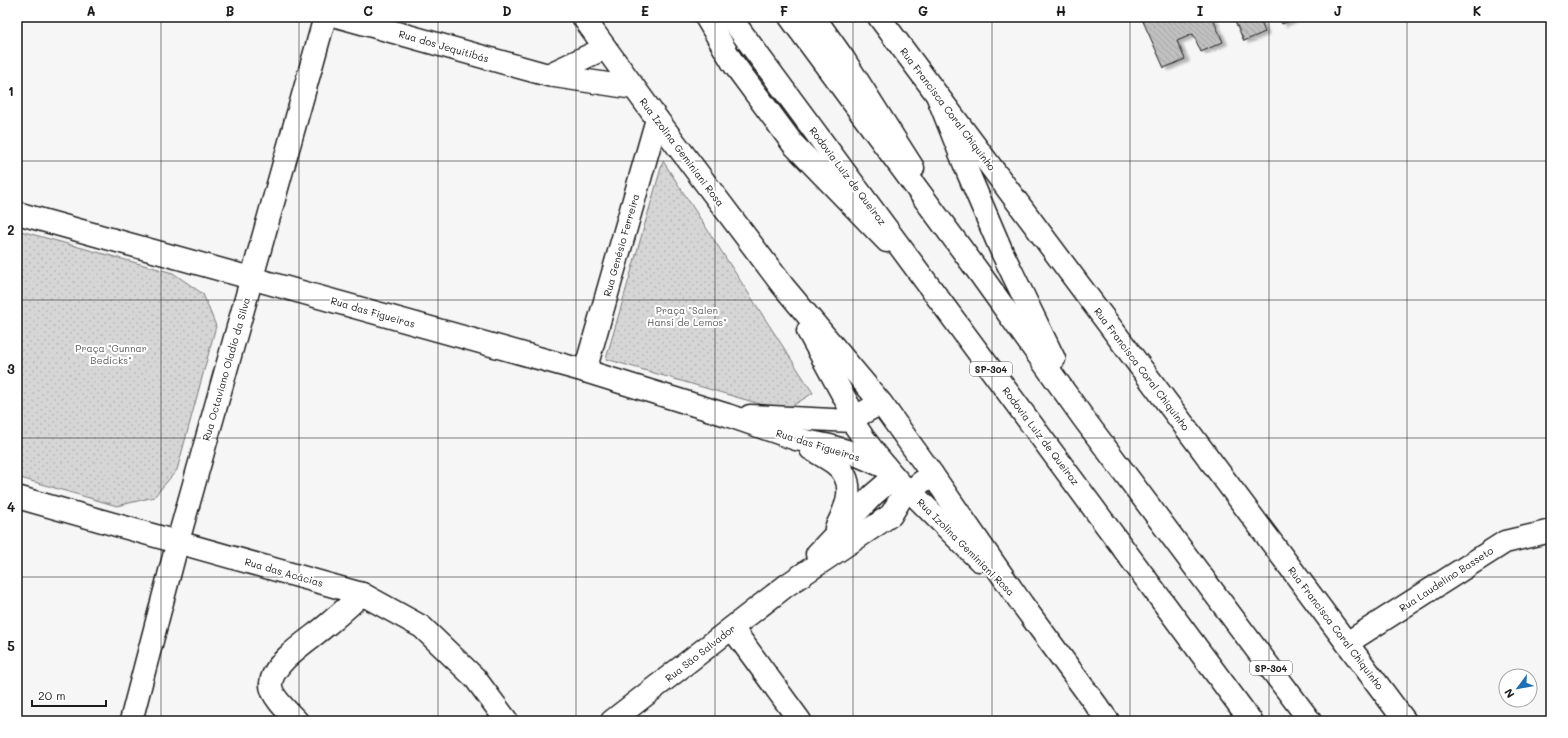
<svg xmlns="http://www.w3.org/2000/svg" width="1568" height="738" font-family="Mali,sans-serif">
  <defs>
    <pattern id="park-dots" width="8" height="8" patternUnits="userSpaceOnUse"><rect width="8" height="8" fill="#d6d6d6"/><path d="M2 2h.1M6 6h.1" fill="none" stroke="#b7b7b7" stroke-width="1.8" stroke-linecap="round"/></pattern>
    <pattern id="building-back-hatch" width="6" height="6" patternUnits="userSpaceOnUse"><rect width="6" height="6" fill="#c0c0c0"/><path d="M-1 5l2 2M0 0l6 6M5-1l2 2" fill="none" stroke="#a4a4a4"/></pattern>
    <filter id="shadow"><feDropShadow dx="4.5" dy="2.5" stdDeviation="1" flood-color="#0004"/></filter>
  </defs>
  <rect width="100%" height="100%" fill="#f6f6f6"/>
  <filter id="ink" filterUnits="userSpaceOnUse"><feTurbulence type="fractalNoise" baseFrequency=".025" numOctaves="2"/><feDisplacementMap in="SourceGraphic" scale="8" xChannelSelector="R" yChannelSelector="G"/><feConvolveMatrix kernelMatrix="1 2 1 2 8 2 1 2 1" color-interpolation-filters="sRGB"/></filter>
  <g filter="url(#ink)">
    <!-- park -->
    <g fill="url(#park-dots)" stroke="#797979">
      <path d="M663,161L813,393L784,411L606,359Z"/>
      <path d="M17,230L173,273L203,294L216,326L177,470L154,497L117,506L17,477Z"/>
    </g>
    <!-- building -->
    <g fill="url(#building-back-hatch)" stroke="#1c1c1c" filter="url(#shadow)">
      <path d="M1141,17H1212L1223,42L1201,52L1193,34L1177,41L1185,59L1164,68Z"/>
      <path d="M1233,17H1259L1265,32L1244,41Z"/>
      <path d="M1278,17H1298L1282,24Z"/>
    </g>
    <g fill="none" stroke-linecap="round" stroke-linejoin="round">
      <!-- minor casing -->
      <g stroke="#1c1c1c" stroke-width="25">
        <g id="minor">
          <path d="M340,17L548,75L634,88"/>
          <path d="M583,17L657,119L783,286L881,403L932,474L910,491L906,490C886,468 868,446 852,421L855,417L881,403"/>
          <path d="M706,17L733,63L793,144L887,241"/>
          <path d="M814,17L843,58L913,168"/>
          <path d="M548,75L605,48"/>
          <path d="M17,213L585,371L727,415L796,439L830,446L853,453L885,467"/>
          <path d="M808,331L855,417"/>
          <path d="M585,371L657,119"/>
          <path d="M750,416L852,421"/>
          <path d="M811,449C818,453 827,458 834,463C858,481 847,507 836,528"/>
          <path d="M932,474L1022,604L1108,721"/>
          <path d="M910,491L979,560"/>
          <path d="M17,497L362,594L422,627L475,678L507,721"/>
          <path d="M817,554L873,495L894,477"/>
          <path d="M732,628L800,721"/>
          <path d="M1347,643L1505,542L1551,531"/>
          <path d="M131,721L178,541L325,17"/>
          <path d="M297,721C289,713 270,695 271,684C272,662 312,638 327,625C339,615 351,604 362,594"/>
          <path d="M612,721L787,585L891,515L906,490"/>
        </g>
      </g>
      <!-- major casing -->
      <g stroke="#1c1c1c" stroke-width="25">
        <path id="major" d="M879,17L1405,721"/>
      </g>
      <!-- highway casing -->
      <g stroke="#1c1c1c" stroke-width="25">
        <g id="highway">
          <path d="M730,17L1251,721"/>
          <path d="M790,17L980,274L1084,419L1310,721"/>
          <path d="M937,95L966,168L1002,252L1054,359"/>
        </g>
      </g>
      <!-- minor -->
      <use href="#minor" stroke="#fff" stroke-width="22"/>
      <!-- major -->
      <use href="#major" stroke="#fff" stroke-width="22"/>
      <!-- highway -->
      <use href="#highway" stroke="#fff" stroke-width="22"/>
    </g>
  </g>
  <!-- grid -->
  <path fill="none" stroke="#1c1c1c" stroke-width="1" stroke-opacity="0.55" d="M161,17V721M299,17V721M438,17V721M576,17V721M715,17V721M853,17V721M992,17V721M1130,17V721M1269,17V721M1407,17V721M17,161H1551M17,300H1551M17,438H1551M17,577H1551"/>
  <g text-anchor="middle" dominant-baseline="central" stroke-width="4" stroke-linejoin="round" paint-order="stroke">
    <!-- shield labels -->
    <g fill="#fff" stroke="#606060" stroke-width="1">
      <rect x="970" y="362" width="42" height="14" rx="3"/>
      <rect x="1250" y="661" width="42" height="14" rx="3"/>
    </g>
    <g font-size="9" font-weight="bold" fill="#1c1c1c">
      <text x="991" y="369">SP-304</text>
      <text x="1271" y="668">SP-304</text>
    </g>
    <!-- street labels -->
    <g font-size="10" fill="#1c1c1c" stroke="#fff">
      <text transform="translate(444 46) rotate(16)">Rua dos Jequitibás</text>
      <text transform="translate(948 109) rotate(53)">Rua Francisca Coral Chiquinho</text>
      <text transform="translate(682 152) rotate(53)">Rua Izolina Geminiani Rosa</text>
      <text transform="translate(848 176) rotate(53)">Rodovia Luiz de Queiroz</text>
      <text transform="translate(621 245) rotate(-74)">Rua Genésio Ferreira</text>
      <text transform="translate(373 312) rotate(16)">Rua das Figueiras</text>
      <text transform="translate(226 369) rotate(-74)">Rua Octaviano Oladio da Silva</text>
      <text transform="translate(1142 369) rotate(53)">Rua Francisca Coral Chiquinho</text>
      <text transform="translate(1041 436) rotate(53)">Rodovia Luiz de Queiroz</text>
      <text transform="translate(818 445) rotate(17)">Rua das Figueiras</text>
      <text transform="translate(966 547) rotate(45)">Rua Izolina Geminiani Rosa</text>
      <text transform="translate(284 572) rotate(16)">Rua das Acácias</text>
      <text transform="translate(1446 579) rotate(-33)">Rua Laudelino Basseto</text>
      <text transform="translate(1336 628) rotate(53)">Rua Francisca Coral Chiquinho</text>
      <text transform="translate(700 653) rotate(-38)">Rua São Salvador</text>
    </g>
    <!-- park labels -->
    <g font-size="10" fill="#5d5d5d" stroke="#fff">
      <text x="687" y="310">Praça "Salen<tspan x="687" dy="12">Hansi de Lemos"</tspan></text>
      <text x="111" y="348">Praça "Gunnar<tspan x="111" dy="12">Bedicks"</tspan></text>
    </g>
  </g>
  <!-- margin -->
  <rect width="1568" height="738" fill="none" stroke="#fff" stroke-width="44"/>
  <!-- north arrow -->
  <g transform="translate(1518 688) rotate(238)"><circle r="19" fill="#ffffff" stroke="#a4a4a4"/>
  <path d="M0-3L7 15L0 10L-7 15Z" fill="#1f6fb2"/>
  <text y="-6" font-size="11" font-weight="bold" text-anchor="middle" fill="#1c1c1c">N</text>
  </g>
  <!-- scale -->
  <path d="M32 700v6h74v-6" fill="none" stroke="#1c1c1c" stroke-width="2"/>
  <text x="38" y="700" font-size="12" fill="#1c1c1c" stroke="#ffffff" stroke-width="3" paint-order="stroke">20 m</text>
  <rect x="22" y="22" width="1524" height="694" fill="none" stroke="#1c1c1c" stroke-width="1.5"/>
  <g font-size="13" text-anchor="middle" font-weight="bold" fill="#1c1c1c">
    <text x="91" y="16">A</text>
    <text x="230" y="16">B</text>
    <text x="368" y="16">C</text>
    <text x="507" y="16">D</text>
    <text x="645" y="16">E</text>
    <text x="784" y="16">F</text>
    <text x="923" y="16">G</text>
    <text x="1061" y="16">H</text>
    <text x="1200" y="16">I</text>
    <text x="1338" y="16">J</text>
    <text x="1477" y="16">K</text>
    <text x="11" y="96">1</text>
    <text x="11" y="235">2</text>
    <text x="11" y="374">3</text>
    <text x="11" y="512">4</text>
    <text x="11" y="651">5</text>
  </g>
</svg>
